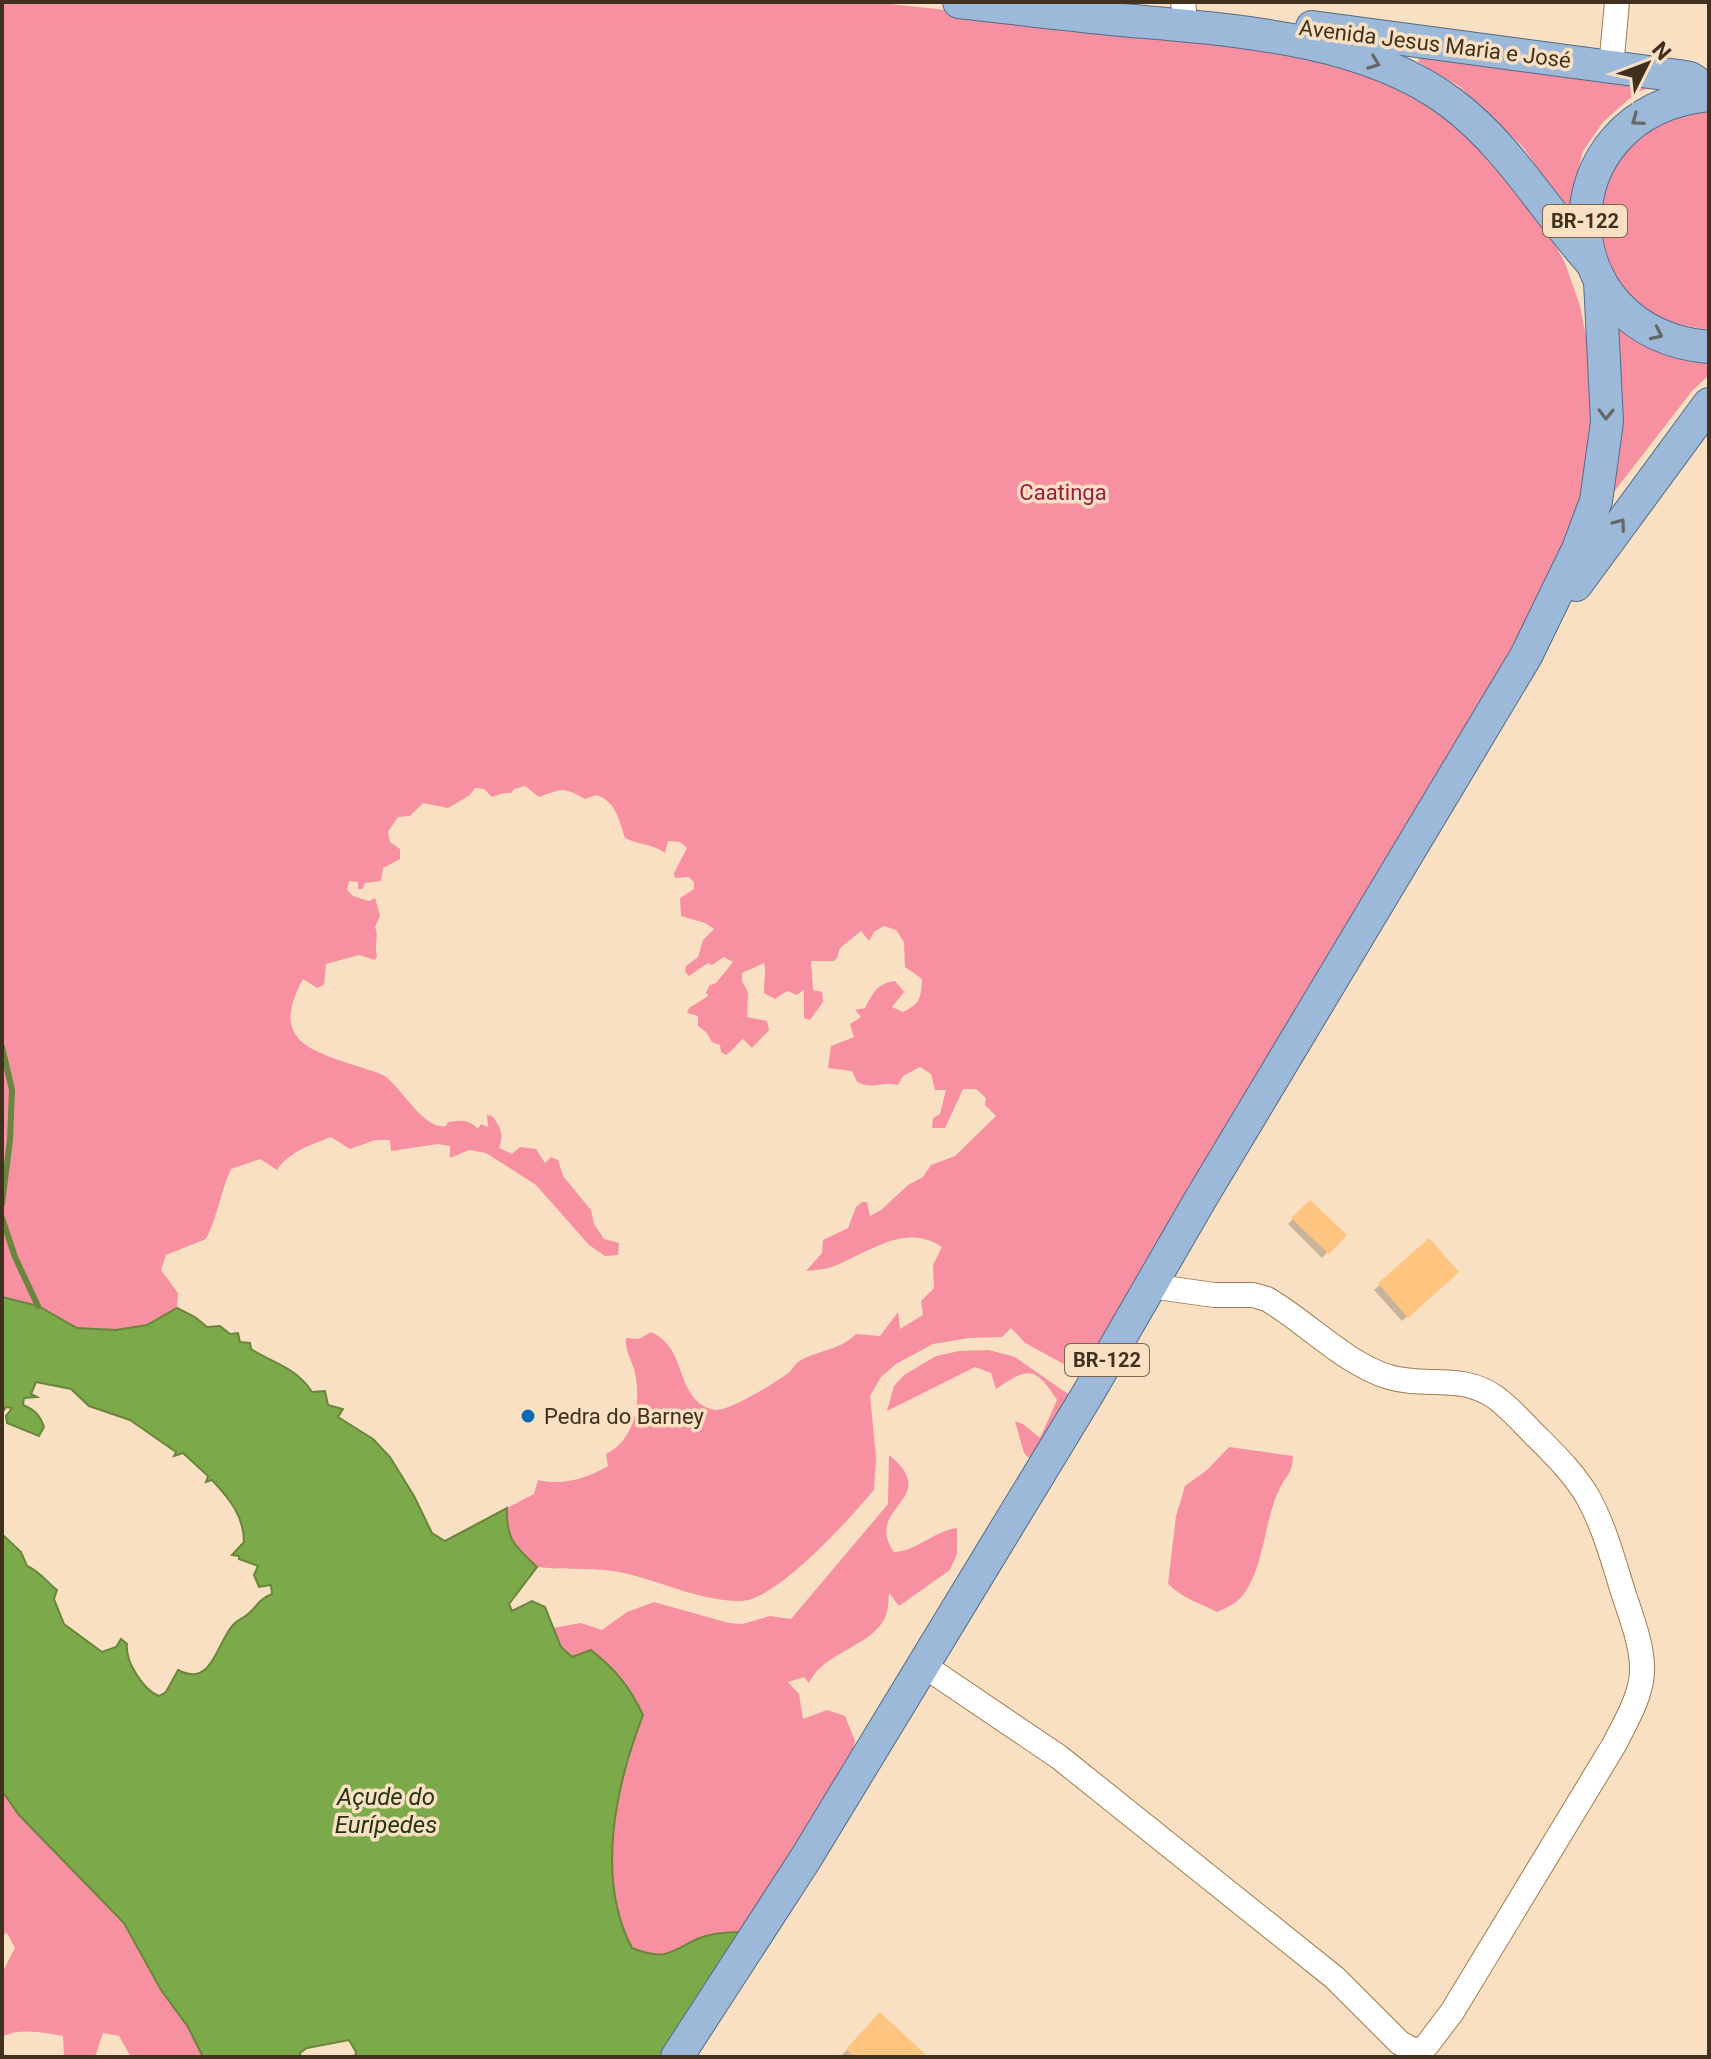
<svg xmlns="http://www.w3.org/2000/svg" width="1711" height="2059" font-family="Roboto,sans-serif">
  <rect width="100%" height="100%" fill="#fae0c3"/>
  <!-- green -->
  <g fill="#f791a1">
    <path d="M2,2H872L1283,46L1392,80L1475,135L1535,208L1565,263L1580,306L1590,357L1593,399L1585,493L1560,560L1452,753L1089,1364L1073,1369L1025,1343L1011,1328L1002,1337L969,1338L933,1344L896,1364L881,1377L870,1396L876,1457L874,1490C850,1518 777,1601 740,1601C702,1601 665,1583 628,1574C597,1566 567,1571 537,1567C515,1546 506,1540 507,1508L534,1494L538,1480C562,1486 588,1478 608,1466L606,1454C636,1440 642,1399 634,1369C630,1357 625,1351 626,1338L639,1339L651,1332C684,1347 676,1383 699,1403C703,1406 711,1410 716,1410C729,1411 777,1382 788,1373C793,1369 795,1363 801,1360C820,1350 840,1350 856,1334L880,1336L898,1312L900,1329L923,1315L921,1301L934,1288L933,1265L942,1247C906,1223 871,1251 837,1265C828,1269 816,1270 806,1271L822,1253L823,1240L848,1228L856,1207L862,1202H867L870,1216L881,1210L908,1185L923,1177L931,1165L955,1156L996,1116L985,1105L986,1098L976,1089H963L945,1128H932L933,1118L940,1114L946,1090H935L931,1074L920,1067L903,1076L898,1085C881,1081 874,1090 857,1082L852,1071L828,1068L831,1046L854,1037L850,1024L861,1017L855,1010L865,1008C873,993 877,983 895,981L904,992L892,1007L903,1012C920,1004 921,998 922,979L905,967L904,942L896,930L884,926L874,932L869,941L861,931L840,948L837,958L834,961H811L813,990L822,992L823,1002L810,1020L804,1018V990L797,995L787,991L775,999L764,993C763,982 767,974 764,963L742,973V981L748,992L747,1017L767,1021L769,1030L752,1048L743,1039C737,1044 732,1051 726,1055L721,1052L720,1045L712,1042L706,1032L698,1026V1016L687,1013L689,1008L708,996L706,992L710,985L716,983L733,962L724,957L712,965L708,963L689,976L685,972L686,966L698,957L703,940L714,929L705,923L681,916L680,898L694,889V882L689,877L675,878L674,873L687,848L680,842L668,841L665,853C653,844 639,845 625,838C619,820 616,801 596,795L585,799C561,786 563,789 539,797L525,786L514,789L511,793H504L492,797L484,789L475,788L470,795L448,808L423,803L410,816L398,817L388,832L390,842L400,849V859L383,868L381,881L365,883L362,889H358V882L349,881L347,890L353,896L369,901L375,898L380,916L375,927C379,937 374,945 377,956L375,960L359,955L326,964L324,985L317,988L303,979C268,1043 313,1051 363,1068C371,1071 379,1072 386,1077C403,1090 424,1130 446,1126L448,1122C461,1120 469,1119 478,1129L481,1124L488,1127L487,1115L492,1116C501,1127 504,1135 499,1148L512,1154L520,1147L536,1149L545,1163L551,1157L558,1160L563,1176L591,1210L594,1224L604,1239L619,1243L618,1255L605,1256L589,1245L536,1185L486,1153L469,1150L450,1158V1146L438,1144L391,1151L390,1140H375L350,1149L331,1137C311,1145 290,1151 277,1170L260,1159L231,1169C220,1193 218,1216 206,1239L166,1255L161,1270L178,1293L177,1308L147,1325L116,1330L77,1328L38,1306L2,1297Z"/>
    <path d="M1420,54L1663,84L1637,92L1603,122L1583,151L1568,211L1522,146L1459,86L1418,62Z"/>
    <path d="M1695,105H1709V330L1662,321L1630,301L1595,237L1616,149Z"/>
    <path d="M1616,325L1657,343L1709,351V375L1692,391L1607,501Z"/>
    <path d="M989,1350L1015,1357L1068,1394L1067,1403L1031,1460L1024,1453L1015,1421L1023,1424L1040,1438L1057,1400C1035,1366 1028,1367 996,1389L991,1373L975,1367L887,1411L894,1386L904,1375L936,1356L959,1351Z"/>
    <path d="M1229,1447L1293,1456C1292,1475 1286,1475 1279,1490C1264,1522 1265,1560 1246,1591C1239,1602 1229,1607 1217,1612C1200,1603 1182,1598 1168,1584L1176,1516L1185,1486L1207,1470Z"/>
    <path d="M889,1455C944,1500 862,1506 894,1552C918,1551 933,1531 957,1528V1554L950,1570L899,1606L889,1593C888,1599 889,1606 887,1612C878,1646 824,1650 809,1683L804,1677L788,1682L799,1694L803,1719L827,1710L845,1716L855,1741L849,1765L741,1932C726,1932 711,1933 697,1939C669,1953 665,1961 632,1948C595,1878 616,1785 642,1715L561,1647L553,1628L581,1623L602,1630L627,1612L654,1602L729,1623L742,1624L770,1616L791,1619L888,1504Z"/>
    <path d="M2,1791L19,1815L124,1923L161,1990L188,2027L203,2057H131L119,2036L103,2033L95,2057H64L63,2036C45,2033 19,2027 2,2037V1973L15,1948L7,1933L2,1935Z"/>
  </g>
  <!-- water -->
  <path fill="#7ca94a" stroke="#6a853c" stroke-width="2" d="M2,1297L38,1306L77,1328L116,1330L147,1325L177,1308L195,1317L207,1327L220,1326L230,1334L238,1333L240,1342L250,1343L251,1349C274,1364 296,1367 312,1392L325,1391L328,1405L343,1409L338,1417L373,1439L390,1457L414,1496L432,1533L445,1541L507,1508C506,1540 515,1546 537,1567L509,1604L512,1611L532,1601L545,1607L561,1647L572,1657L591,1650C615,1669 630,1687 643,1715C616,1785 595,1878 632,1948C665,1961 669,1953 697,1939C711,1933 726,1932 741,1932L659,2057H355L356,2052L349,2040L307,2048L301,2052L299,2057H203L188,2027L161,1990L124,1923L19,1815L2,1791V1534L21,1552L27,1566C38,1570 47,1582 57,1590L54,1599L64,1624L102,1652L116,1647L121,1639L127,1644C125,1661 143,1690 159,1696L166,1692L178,1670C212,1688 216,1644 233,1625C237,1620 244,1618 248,1614C259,1605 256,1601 272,1594L271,1585L259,1587L254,1575L258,1566L239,1559V1556L232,1555L244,1542C244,1516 229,1498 212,1480L206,1482L208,1476L183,1453L174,1456L176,1452L130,1420L89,1406L71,1389L36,1382L31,1394L37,1397L24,1398L23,1405C35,1410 40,1415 44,1427L39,1436L7,1423L6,1416L12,1408L6,1407L2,1413Z"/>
  <!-- shadow -->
  <g fill="#0003">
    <path d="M1310,1202L1344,1235L1322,1258L1288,1224Z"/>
    <path d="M1429,1241L1457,1272L1402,1321L1374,1290Z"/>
    <path d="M880,2015L925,2057L842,2055Z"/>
  </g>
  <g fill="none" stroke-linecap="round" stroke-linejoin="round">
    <!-- stream -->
    <g stroke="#6a853c" stroke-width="6">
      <path d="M2,1047L12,1090L10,1140L2,1204"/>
      <path d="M2,1218L15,1257L38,1306"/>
    </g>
  </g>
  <!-- building -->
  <g fill="#fec580">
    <path d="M1310,1200L1347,1235L1329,1254L1291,1218Z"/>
    <path d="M1429,1238L1459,1272L1408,1318L1378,1283Z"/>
    <path d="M880,2012L928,2057H854L846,2049Z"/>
  </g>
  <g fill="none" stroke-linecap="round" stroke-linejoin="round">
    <!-- minor casing -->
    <g stroke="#a27b4d" stroke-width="26">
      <g id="minor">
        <path d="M1183,2L1184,10"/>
        <path d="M1611,67L1617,2"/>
        <path d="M923,1665L1059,1757L1335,1978L1400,2043L1417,2052L1427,2045L1452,2012L1614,1745C1625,1723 1641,1697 1642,1672C1643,1647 1632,1619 1624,1595C1614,1563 1605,1529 1589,1499C1575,1474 1554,1454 1534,1434C1522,1422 1509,1407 1495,1397C1460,1373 1426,1388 1389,1377C1344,1363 1308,1323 1267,1299L1253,1295H1214L1150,1286"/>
      </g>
    </g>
    <!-- major casing -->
    <g stroke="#516b86" stroke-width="34">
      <g id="major">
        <path d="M959,2C1013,8 1068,15 1122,20C1228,30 1361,36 1450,102C1508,145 1543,208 1590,261"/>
        <path d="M1312,27L1679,76L1690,78L1709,91"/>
        <path d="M1709,95C1543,111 1545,333 1709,347"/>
        <path d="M1576,585L1709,404"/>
        <path d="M677,2057L806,1858L1089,1392L1200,1200L1526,656L1578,549L1596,501L1607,422L1600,281"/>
      </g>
    </g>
    <!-- minor -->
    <use href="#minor" stroke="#fff" stroke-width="24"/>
    <!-- major -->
    <use href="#major" stroke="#9cb9d9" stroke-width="32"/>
  </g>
  <!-- one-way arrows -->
  <defs><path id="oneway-chevron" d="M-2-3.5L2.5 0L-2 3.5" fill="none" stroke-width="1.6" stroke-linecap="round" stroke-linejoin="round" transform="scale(2)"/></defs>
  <g stroke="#656768">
    <use href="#oneway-chevron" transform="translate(1374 63) rotate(21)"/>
    <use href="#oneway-chevron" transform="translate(1637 120) rotate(144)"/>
    <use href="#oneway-chevron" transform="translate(1657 334) rotate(25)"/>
    <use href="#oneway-chevron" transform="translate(1606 414) rotate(91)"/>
    <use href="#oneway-chevron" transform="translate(1620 524) rotate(-54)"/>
  </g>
  <!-- markers -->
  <circle fill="#0a6ab6" stroke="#fae0c3" stroke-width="3" cx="528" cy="1416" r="8"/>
  <g text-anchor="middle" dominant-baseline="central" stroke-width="7" stroke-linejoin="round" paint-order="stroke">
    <!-- shield labels -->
    <g fill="#fae0c3" stroke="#78654f" stroke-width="2">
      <rect x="1543" y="205" width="84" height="32" rx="6"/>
      <rect x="1065" y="1344" width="84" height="32" rx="6"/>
    </g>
    <g font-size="20" font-weight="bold" fill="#41301d">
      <text x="1585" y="221">BR-122</text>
      <text x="1107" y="1360">BR-122</text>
    </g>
    <!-- street labels -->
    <g font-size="22" fill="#41301d" stroke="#fae0c3">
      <text transform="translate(1435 44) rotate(7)">Avenida Jesus Maria e José</text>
    </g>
    <!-- park labels -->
    <g font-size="22" fill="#9d1b41" stroke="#fae0c3">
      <text x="1063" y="492">Caatinga</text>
    </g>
    <!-- poi labels -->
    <g font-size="22" fill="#41301d" stroke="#fae0c3" text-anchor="start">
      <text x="544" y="1416">Pedra do Barney</text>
    </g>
    <!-- water labels -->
    <g font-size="24" font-style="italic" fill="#24360f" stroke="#fae0c3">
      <text x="386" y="1797">Açude do<tspan x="386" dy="28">Eurípedes</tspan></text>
    </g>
  </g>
  <!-- border -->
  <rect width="1711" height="2059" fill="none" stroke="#41301d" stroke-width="8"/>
  <!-- north arrow -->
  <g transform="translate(1647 64) rotate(48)" stroke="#fae0c3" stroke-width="6" paint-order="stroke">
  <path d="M0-6L14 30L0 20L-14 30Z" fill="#41301d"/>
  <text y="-12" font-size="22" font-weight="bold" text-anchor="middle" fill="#41301d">N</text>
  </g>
</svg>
